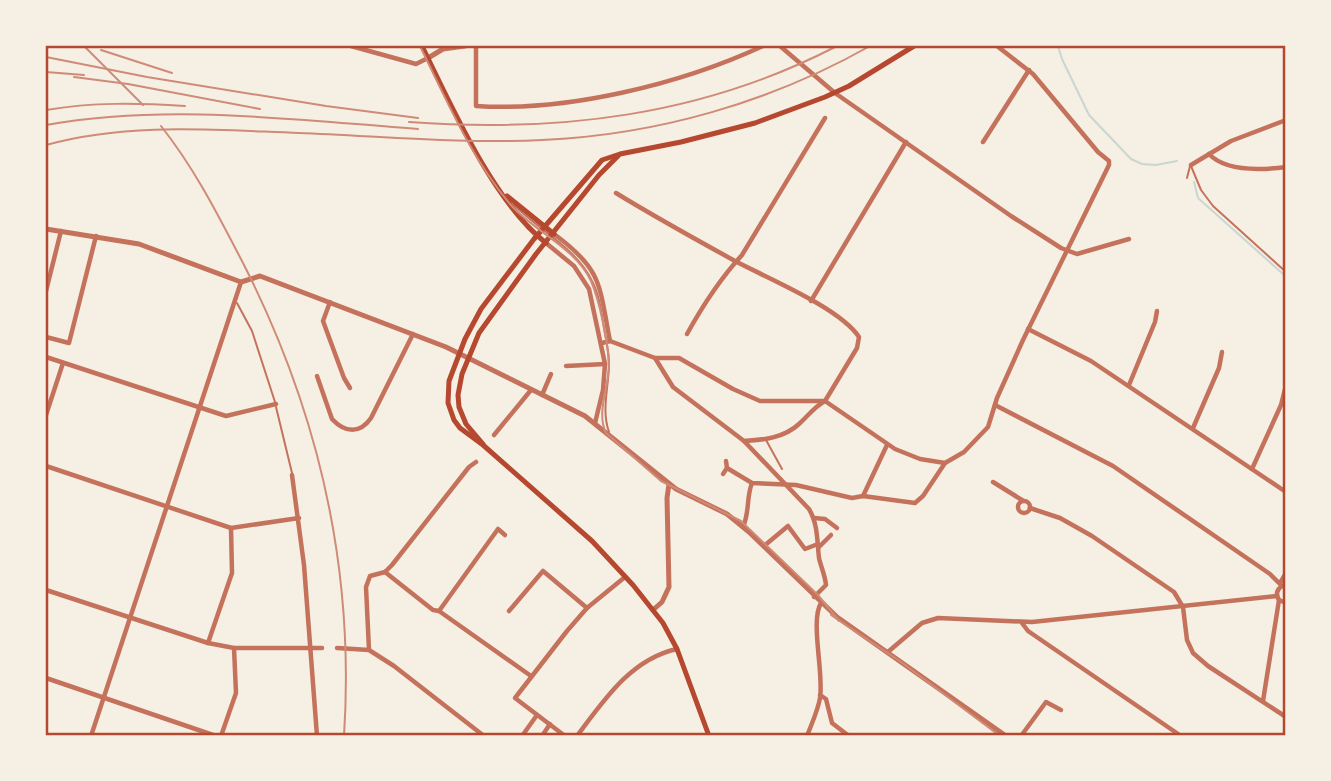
<svg xmlns="http://www.w3.org/2000/svg" width="1331" height="781" font-family="'IBM Plex Sans',sans-serif">
  <rect width="100%" height="100%" fill="#f6efe4"/>
  <g fill="none" stroke-linecap="round" stroke-linejoin="round">
    <!-- stream -->
    <g stroke="#c9d6d2" stroke-width="2">
      <path d="M1058,46L1062,59L1089,115L1131,159L1142,164L1156,165L1177,161"/>
      <path d="M1194,182L1198,198L1283,274"/>
    </g>
    <!-- service -->
    <g stroke="#c5725c" stroke-width="2">
      <path d="M1191,166L1201,190L1213,206L1286,272"/>
      <path d="M1187,178L1190,166"/>
      <path d="M514,205C539,230 577,249 592,281C601,298 602,320 606,339"/>
      <path d="M237,303L252,331L275,402"/>
      <path d="M607,345C614,376 599,404 609,432"/>
      <path d="M276,407L292,473"/>
      <path d="M766,440L782,469"/>
    </g>
    <!-- minor -->
    <g stroke="#c5725c" stroke-width="4.5">
      <path d="M351,46L416,64L428,58"/>
      <path d="M476,46V106C567,112 681,84 763,46"/>
      <path d="M780,46L835,93L1011,216L1061,248L1077,254L1129,239"/>
      <path d="M983,142L1029,70"/>
      <path d="M1209,154C1226,172 1262,170 1286,167"/>
      <path d="M1191,165L1231,141L1286,120"/>
      <path d="M616,193C655,217 695,239 735,261C767,278 840,308 859,337L857,348L825,401C814,407 808,416 799,424C784,438 763,440 744,441"/>
      <path d="M554,234C603,270 599,285 610,341"/>
      <path d="M546,243L574,266L589,289L605,364L603,390L595,423"/>
      <path d="M46,291L61,231"/>
      <path d="M811,301L906,142"/>
      <path d="M330,302L323,321L344,378L350,388"/>
      <path d="M1028,329L1091,361L1286,492"/>
      <path d="M687,334C703,305 720,279 742,255L825,118"/>
      <path d="M46,337L69,343L96,236"/>
      <path d="M602,343L610,341L655,358L673,387L744,441L809,509C818,524 817,541 819,558C821,567 825,575 826,585L814,597"/>
      <path d="M46,357L226,416L276,404"/>
      <path d="M655,358H679L733,389L760,401H825L895,449L920,459L945,463"/>
      <path d="M566,366L605,364"/>
      <path d="M317,376L332,419C345,433 360,434 371,418L413,334"/>
      <path d="M1129,385L1155,322L1157,311"/>
      <path d="M542,395L551,374"/>
      <path d="M995,405L1113,466L1270,574L1282,586"/>
      <path d="M46,415L63,363"/>
      <path d="M1193,428L1219,368L1222,352"/>
      <path d="M494,435L531,390"/>
      <path d="M46,466L231,528L299,518"/>
      <path d="M727,468L752,483L796,485L852,498L863,496L915,503L923,496L945,463L964,452L988,427L997,398L1023,340L1109,165V161L1098,152L1033,74L997,46"/>
      <path d="M1252,469L1281,405L1285,389"/>
      <path d="M723,474L727,468L726,461"/>
      <path d="M292,475L304,565L317,736"/>
      <path d="M993,482L1022,500"/>
      <path d="M863,496L887,445"/>
      <circle cx="1024" cy="507" r="6"/>
      <path d="M1030,508L1060,518L1092,536L1174,592L1183,607L1187,640L1193,653L1208,666L1286,717"/>
      <path d="M814,518L825,519L837,528"/>
      <path d="M743,527C750,511 746,498 752,483"/>
      <path d="M764,546L788,526L805,549L818,544"/>
      <path d="M819,547L831,535"/>
      <path d="M385,572L433,610L439,611L531,676"/>
      <path d="M1280,583L1286,573"/>
      <path d="M1282,586C1276,590 1276,595 1279,600L1286,603"/>
      <path d="M46,590L208,643L234,648H322"/>
      <path d="M439,611L498,529L505,535"/>
      <path d="M509,611L543,571L587,608"/>
      <path d="M1022,623L1028,631L1181,736"/>
      <path d="M208,643L232,573L231,528"/>
      <path d="M337,648L369,650L394,666L484,736"/>
      <path d="M369,650L366,587L370,576L385,572L392,565L469,467L476,462"/>
      <path d="M889,651L922,623L938,618L1032,622L1277,596"/>
      <path d="M46,678L216,736"/>
      <path d="M820,695L826,699L832,723L849,736"/>
      <path d="M1263,701L1279,600"/>
      <path d="M91,736L241,282"/>
      <path d="M221,736L236,693L234,648"/>
      <path d="M522,736L537,715"/>
      <path d="M542,736L550,724"/>
      <path d="M565,736L515,698L567,631L587,608L625,577"/>
      <path d="M577,736C604,700 631,659 677,649"/>
      <path d="M807,736C812,723 818,710 820,698C824,673 810,621 821,603"/>
      <path d="M1021,736L1046,702L1061,710"/>
    </g>
    <!-- tertiary -->
    <g stroke="#c5725c" stroke-width="5">
      <path d="M428,58L443,49L465,46"/>
      <path d="M46,229L139,244L241,282L260,276L446,347L585,416L676,489L727,514L749,532L837,617L1006,736"/>
      <path d="M653,610L662,602L669,587L667,498L669,484"/>
    </g>
    <!-- secondary -->
    <g stroke="#b5482f" stroke-width="5">
      <path d="M422,46C451,105 494,203 546,243"/>
      <path d="M507,196L554,234"/>
      <path d="M483,444L466,424L459,407L458,395L462,374L479,333L536,254L599,175L618,156"/>
      <path d="M709,736L677,649L663,623L633,585L592,541L483,445L460,428L454,420L448,403L449,381L465,339L481,309L534,239L602,160L620,154L681,142L755,123L825,97L849,86L914,46"/>
    </g>
    <!-- tram -->
    <g stroke="#cf8b77" stroke-width="2">
      <path d="M420,46C446,99 471,158 510,204C533,231 575,247 591,281C600,302 608,342 609,365C609,386 596,413 606,433L661,481L741,521L818,595L839,621"/>
      <path d="M831,615L901,662L1000,736"/>
    </g>
    <!-- rail -->
    <g stroke="#cf8b77" stroke-width="2">
      <path d="M84,46L143,105"/>
      <path d="M101,50L172,73"/>
      <path d="M46,57L147,77L326,106L418,118"/>
      <path d="M46,72L84,75"/>
      <path d="M74,77L128,84L260,109"/>
      <path d="M46,110C93,102 138,103 185,106"/>
      <path d="M409,122C558,133 702,116 837,46"/>
      <path d="M46,125C168,103 295,120 418,129"/>
      <path d="M161,126C195,169 218,215 243,263C319,412 355,568 344,736"/>
      <path d="M46,145C128,122 215,130 299,133C380,136 461,144 542,140C657,135 771,102 870,46"/>
    </g>
  </g>
  <!-- border -->
  <rect width="1331" height="781" fill="none" stroke="#f6efe4" stroke-width="94"/>
  <rect x="47" y="47" width="1237" height="687" fill="none" stroke="#b5482f" stroke-width="2.5"/>
</svg>
